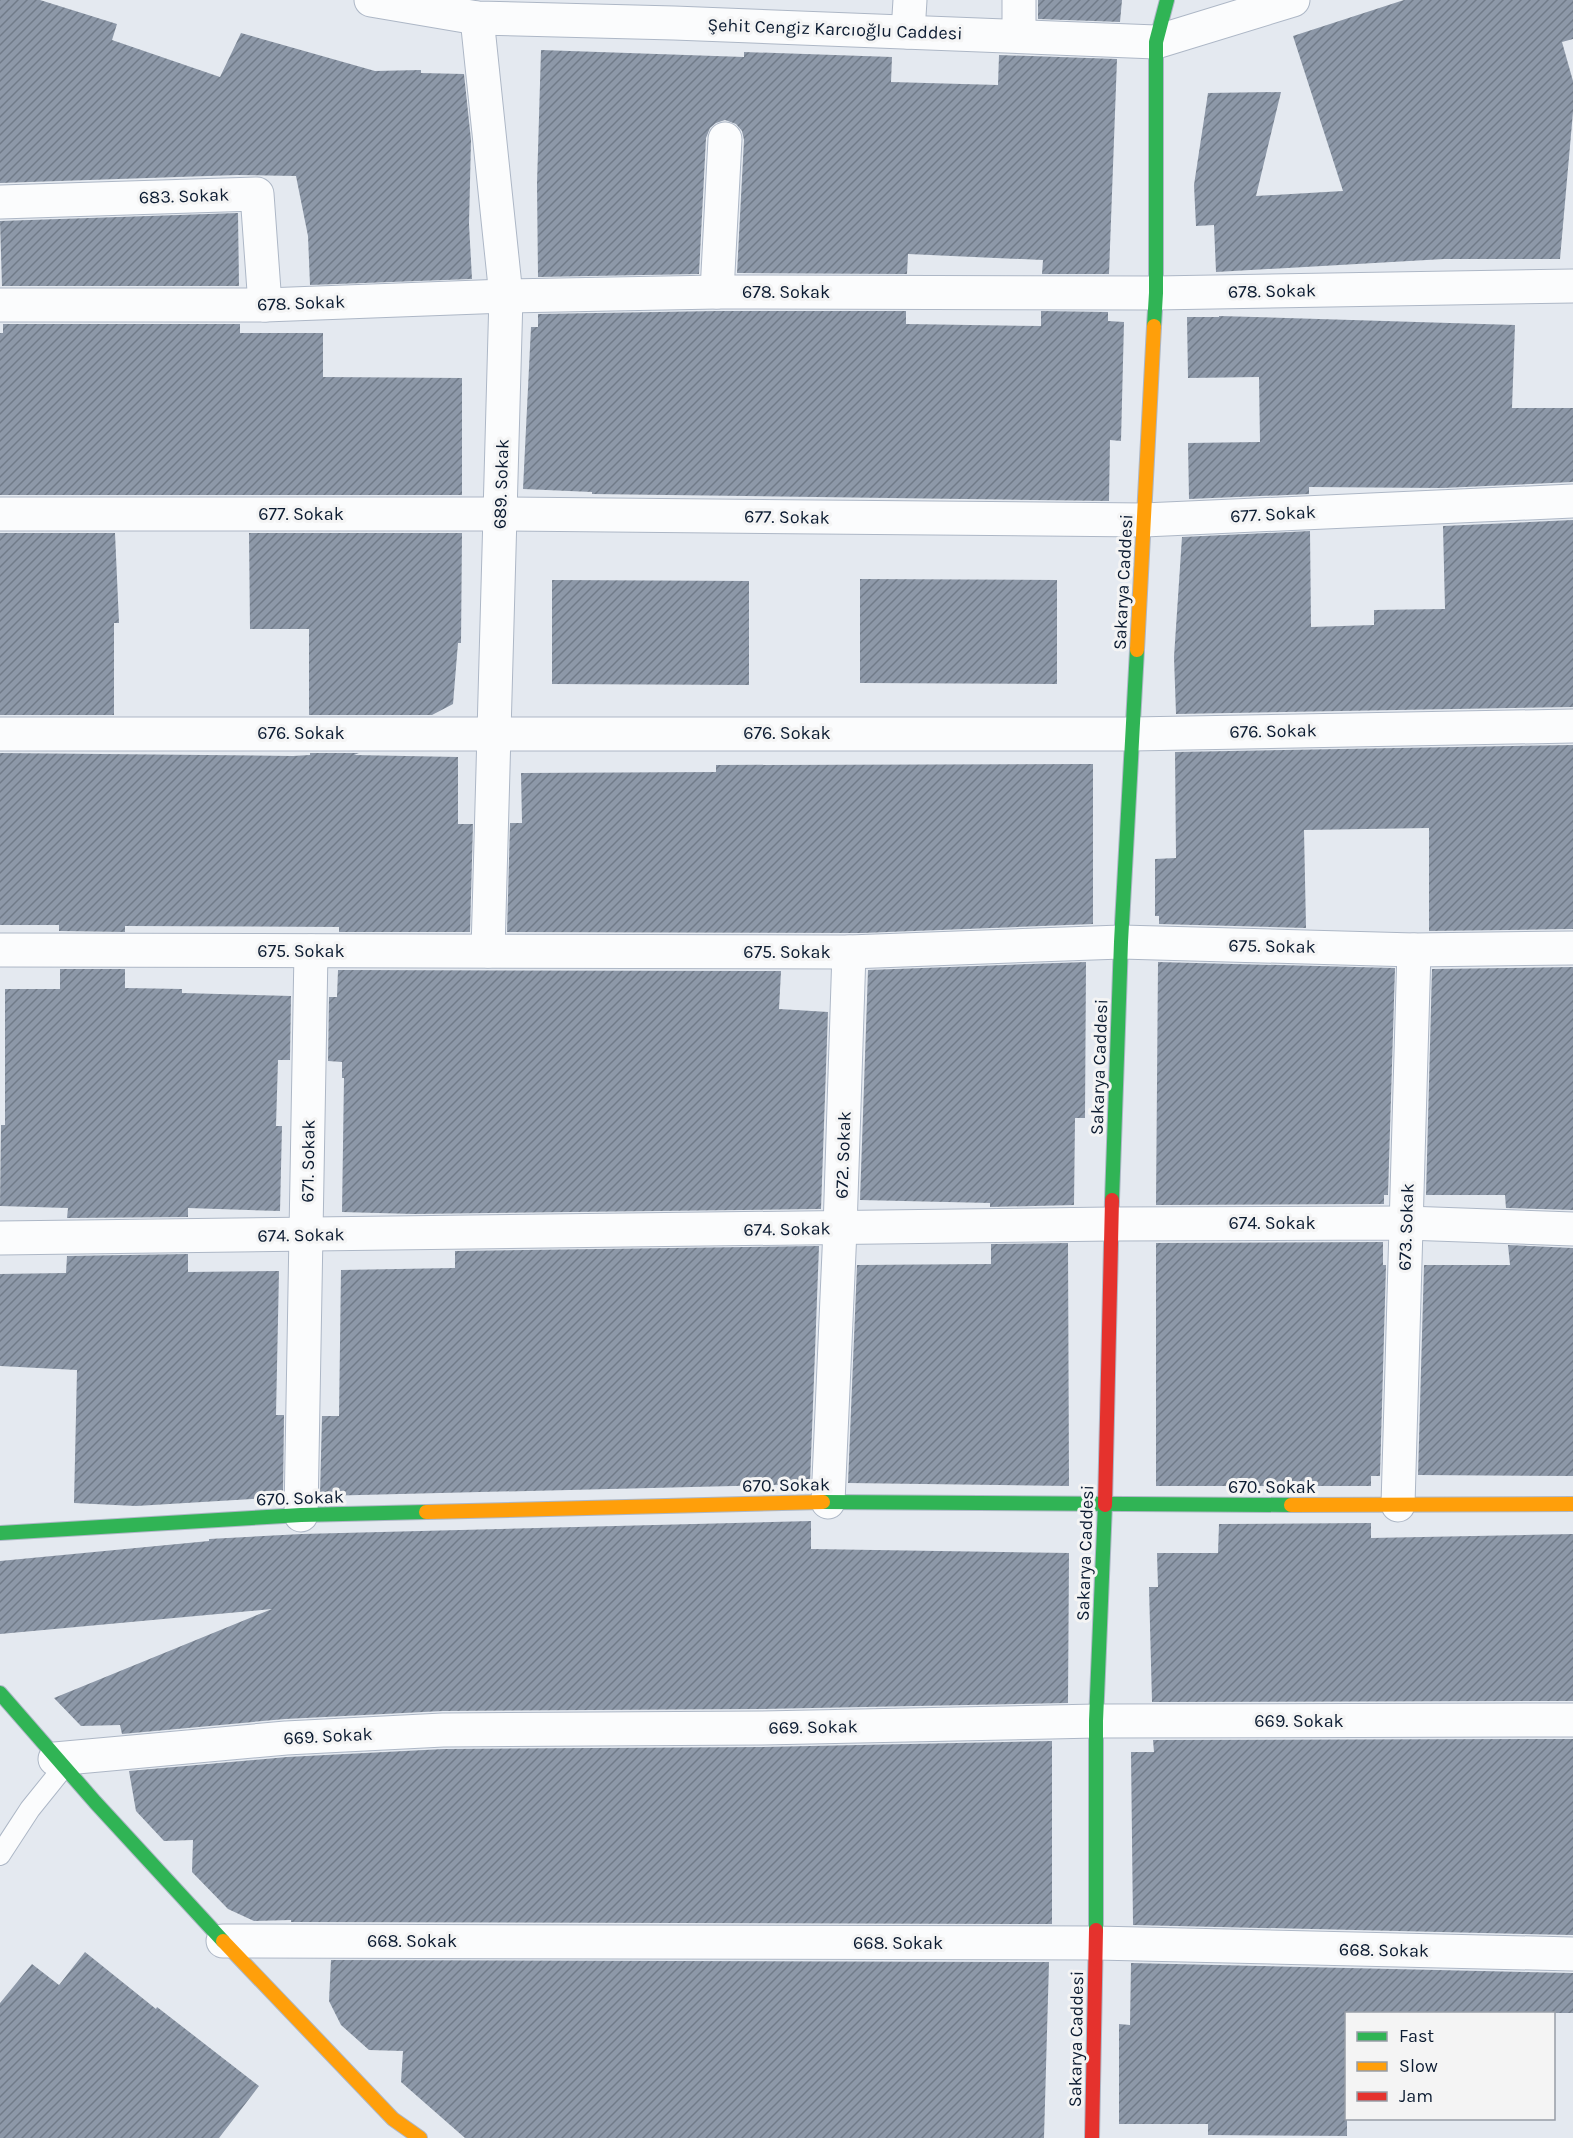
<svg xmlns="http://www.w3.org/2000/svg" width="1573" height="2138" font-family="Karla,sans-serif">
  <defs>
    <pattern id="building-hatch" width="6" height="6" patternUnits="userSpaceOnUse" patternTransform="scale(1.5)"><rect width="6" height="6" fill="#8d98a8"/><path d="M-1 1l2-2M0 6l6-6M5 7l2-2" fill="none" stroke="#717b89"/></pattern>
  </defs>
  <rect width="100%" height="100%" fill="#e4e9f0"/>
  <!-- building -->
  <g fill="url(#building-hatch)">
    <path d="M0,0H40L117,24L112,40L220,77L241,33L375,71L421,70V73L464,74L471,140L469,224L472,279L310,285L308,236L296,176L237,175L0,183Z"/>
    <path d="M1038,0H1122L1120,22L1038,19Z"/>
    <path d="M1404,0H1573V39L1562,42L1573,81V112L1560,259H1444L1216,272L1214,225L1196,226L1194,185L1208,93L1281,92L1256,196L1343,191L1293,36Z"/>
    <path d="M541,50L744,57V52L892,57L891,82L998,85L999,55L1117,59L1109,274H1042L1043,260L908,254L907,274L737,273L744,140L742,131L736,124L725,120L716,123L710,128L706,138L699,274L538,277L537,184Z"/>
    <path d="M238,213L239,286H2L0,221Z"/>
    <path d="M717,311H906V324L1041,326V311L1108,312V321L1124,322L1121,441L1110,440L1109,501L592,494V492L523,489L531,327H538V314Z"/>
    <path d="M1219,316L1515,325L1512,408H1573V482L1442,488L1309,487V494L1189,499L1188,443L1260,442L1259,377L1188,378L1187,317H1219Z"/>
    <path d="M3,324H240V333H323V377L462,378V495H0V333H3Z"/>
    <path d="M1573,520V707L1176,714L1174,657L1182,537L1310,531L1311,627L1374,625V610L1445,609L1443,526Z"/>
    <path d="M0,533H115L119,623H114V715H0Z"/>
    <path d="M249,533H462L461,643H458L453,704L432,715H309V629H250Z"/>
    <path d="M860,579L1057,580V684L860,683Z"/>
    <path d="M552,580L749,581V685L552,684Z"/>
    <path d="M1573,745V929L1429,931V828L1304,830L1306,928L1159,924V916H1155V859L1176,858L1175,752Z"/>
    <path d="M0,753L293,756L310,755V753H359L354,755L458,757V824H473L470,932H339V927L125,926V932L59,931V925H0Z"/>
    <path d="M1093,764V924L862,933L507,932L510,823H522L521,773L716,772V765Z"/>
    <path d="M1086,962L1085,1118H1075L1074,1205L990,1207V1203L860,1200L868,970Z"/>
    <path d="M1158,962L1395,968L1388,1195H1384V1204L1156,1205Z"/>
    <path d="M1573,967V1210L1506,1208L1505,1195H1426L1432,969Z"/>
    <path d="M60,969H125V988L182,989V993L291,996L290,1060H278L276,1126H282L280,1211L188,1208V1217L67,1218L68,1208L0,1206L1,1125H5V989H60Z"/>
    <path d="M338,970L781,971L779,1009L828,1012L821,1209L414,1214L342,1212L344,1078H342V1062L328,1061L329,997H337Z"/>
    <path d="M1383,1242V1265H1386L1380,1476H1371V1486H1156V1243Z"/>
    <path d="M1068,1243L1069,1486L848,1483L857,1265L991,1264V1244Z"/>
    <path d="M1508,1245L1573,1248V1476L1418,1475L1424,1265H1510Z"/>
    <path d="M819,1246L810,1484L320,1496L322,1416H339L341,1270L455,1268V1251Z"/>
    <path d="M188,1254V1272L279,1271L276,1415H284L283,1497L136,1506L74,1503L77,1370L0,1366V1274L66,1273L67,1256Z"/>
    <path d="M811,1521V1549L1069,1553L1068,1703L762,1709L443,1711L285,1719L122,1734L120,1725L81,1726L54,1698L272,1609L0,1634V1561L209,1541V1539L302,1534Z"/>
    <path d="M1371,1523V1538L1573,1534V1701L1152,1702L1149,1587H1158L1157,1553H1218L1219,1524Z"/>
    <path d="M1573,1739V1935L1133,1925L1131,1752H1154L1153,1740Z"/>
    <path d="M1052,1741V1924L291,1922V1920L254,1921L228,1909L192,1872L193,1840L164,1841L136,1811L129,1771L287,1757L444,1749L762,1747Z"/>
    <path d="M85,1952L156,2009L157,2007L259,2086L219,2138H0V2003L32,1964L59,1985Z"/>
    <path d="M331,1960L1049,1962L1044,2138H465L401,2082L403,2051L369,2050L341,2025L329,2001Z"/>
    <path d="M1131,1963L1573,1973V2013H1347V2136L1208,2135V2124H1119V2024L1130,2025Z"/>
  </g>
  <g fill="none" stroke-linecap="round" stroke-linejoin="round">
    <!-- lane casing -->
    <g stroke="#adb7c6" stroke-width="22">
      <path id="lane" d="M0,1855L30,1809L63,1768"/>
    </g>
    <!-- street casing -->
    <g stroke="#adb7c6" stroke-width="35">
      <g id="street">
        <path d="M371,0L477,18L674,23L1156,42L1293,0"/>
        <path d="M1019,0V36"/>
        <path d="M477,18L506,296L488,951"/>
        <path d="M908,32L910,0"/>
        <path d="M0,202L257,194L265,305"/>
        <path d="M717,292L725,139"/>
        <path d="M0,305H265L506,296L717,292L1156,293L1573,286"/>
        <path d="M0,514H500L1144,520L1573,501"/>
        <path d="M0,734H1132L1573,726"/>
        <path d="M0,950L849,952L1121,942L1414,950L1573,948"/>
        <path d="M0,1238L1111,1224L1406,1223L1573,1229"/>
        <path d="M828,1502L840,1229L849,952"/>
        <path d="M1398,1505L1414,950"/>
        <path d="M301,1515L311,951"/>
        <path d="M55,1759L286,1738L443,1730L762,1728L1096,1721L1573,1720"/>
        <path d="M223,1941L1096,1943L1573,1954"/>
      </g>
    </g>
    <!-- fast casing -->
    <g stroke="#adb7c6" stroke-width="16">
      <g id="fast">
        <path d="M1154,326L1156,293V42L1167,0"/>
        <path d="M1112,1200L1121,942L1137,650"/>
        <path d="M823,1502L1291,1505"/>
        <path d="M0,1533L301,1515L426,1512"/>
        <path d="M0,1693L95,1802L223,1941"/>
        <path d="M1096,1930V1721L1105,1505"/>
      </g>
    </g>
    <!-- slow casing -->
    <g stroke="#adb7c6" stroke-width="16">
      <g id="slow">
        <path d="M1137,650L1154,326"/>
        <path d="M1291,1505L1573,1504"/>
        <path d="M426,1512L823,1502"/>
        <path d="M223,1941L393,2119L420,2138"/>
      </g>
    </g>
    <!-- jam casing -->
    <g stroke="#adb7c6" stroke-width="16">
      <g id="jam">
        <path d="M1105,1505L1112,1200"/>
        <path d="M1092,2138L1096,1930"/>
      </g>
    </g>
    <!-- lane -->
    <use href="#lane" stroke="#fbfcfd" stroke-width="20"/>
    <!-- street -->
    <use href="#street" stroke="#fbfcfd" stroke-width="33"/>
    <!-- fast -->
    <use href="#fast" stroke="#30b455" stroke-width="14"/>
    <!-- slow -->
    <use href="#slow" stroke="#ff9f0a" stroke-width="14"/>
    <!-- jam -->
    <use href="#jam" stroke="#e5322d" stroke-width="14"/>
  </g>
  <g text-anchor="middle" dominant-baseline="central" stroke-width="6" stroke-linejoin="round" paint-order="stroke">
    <!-- street labels -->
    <g font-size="18" fill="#0b1b31" stroke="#f4f4f4">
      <text transform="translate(835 29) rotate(2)">Şehit Cengiz Karcıoğlu Caddesi</text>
      <text transform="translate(184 196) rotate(-2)">683. Sokak</text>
      <text transform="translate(1272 291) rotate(-1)">678. Sokak</text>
      <text x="786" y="292">678. Sokak</text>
      <text transform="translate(301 303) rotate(-2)">678. Sokak</text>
      <text transform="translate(501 484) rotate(-88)">689. Sokak</text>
      <text x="301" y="514">677. Sokak</text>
      <text transform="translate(1273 514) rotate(-3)">677. Sokak</text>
      <text transform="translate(787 517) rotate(1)">677. Sokak</text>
      <text transform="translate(1123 582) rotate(-87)">Sakarya Caddesi</text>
      <text transform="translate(1273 731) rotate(-1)">676. Sokak</text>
      <text x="301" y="733">676. Sokak</text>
      <text x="787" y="733">676. Sokak</text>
      <text transform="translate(1272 946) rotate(1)">675. Sokak</text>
      <text x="301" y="951">675. Sokak</text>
      <text x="787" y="952">675. Sokak</text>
      <text transform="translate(1099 1067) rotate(-88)">Sakarya Caddesi</text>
      <text transform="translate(843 1155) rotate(-88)">672. Sokak</text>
      <text transform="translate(308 1161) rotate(-89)">671. Sokak</text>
      <text x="1272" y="1223">674. Sokak</text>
      <text transform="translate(1406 1227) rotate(-88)">673. Sokak</text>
      <text transform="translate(787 1229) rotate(-1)">674. Sokak</text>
      <text transform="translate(301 1235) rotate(-1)">674. Sokak</text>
      <text transform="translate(786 1485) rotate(-1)">670. Sokak</text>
      <text x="1272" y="1487">670. Sokak</text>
      <text transform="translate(300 1498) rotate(-2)">670. Sokak</text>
      <text transform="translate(1085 1553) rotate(-88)">Sakarya Caddesi</text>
      <text x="1299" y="1721">669. Sokak</text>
      <text transform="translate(813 1727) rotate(-1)">669. Sokak</text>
      <text transform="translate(328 1736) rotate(-3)">669. Sokak</text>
      <text x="412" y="1941">668. Sokak</text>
      <text x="898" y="1943">668. Sokak</text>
      <text transform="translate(1384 1950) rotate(1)">668. Sokak</text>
      <text transform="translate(1076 2039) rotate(-89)">Sakarya Caddesi</text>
    </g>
  </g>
  <!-- legend -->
  <rect x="1345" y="2012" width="210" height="108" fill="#f4f4f4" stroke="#979da6" stroke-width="1.5"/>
  <rect x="1357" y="2032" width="30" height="9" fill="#30b455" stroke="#979da6" stroke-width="1.5"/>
  <text x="1399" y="2042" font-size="18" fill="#0b1b31">Fast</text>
  <rect x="1357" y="2062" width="30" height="9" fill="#ff9f0a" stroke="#979da6" stroke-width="1.5"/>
  <text x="1399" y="2072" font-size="18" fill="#0b1b31">Slow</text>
  <rect x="1357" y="2092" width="30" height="9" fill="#e5322d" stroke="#979da6" stroke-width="1.5"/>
  <text x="1399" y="2102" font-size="18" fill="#0b1b31">Jam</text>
</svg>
